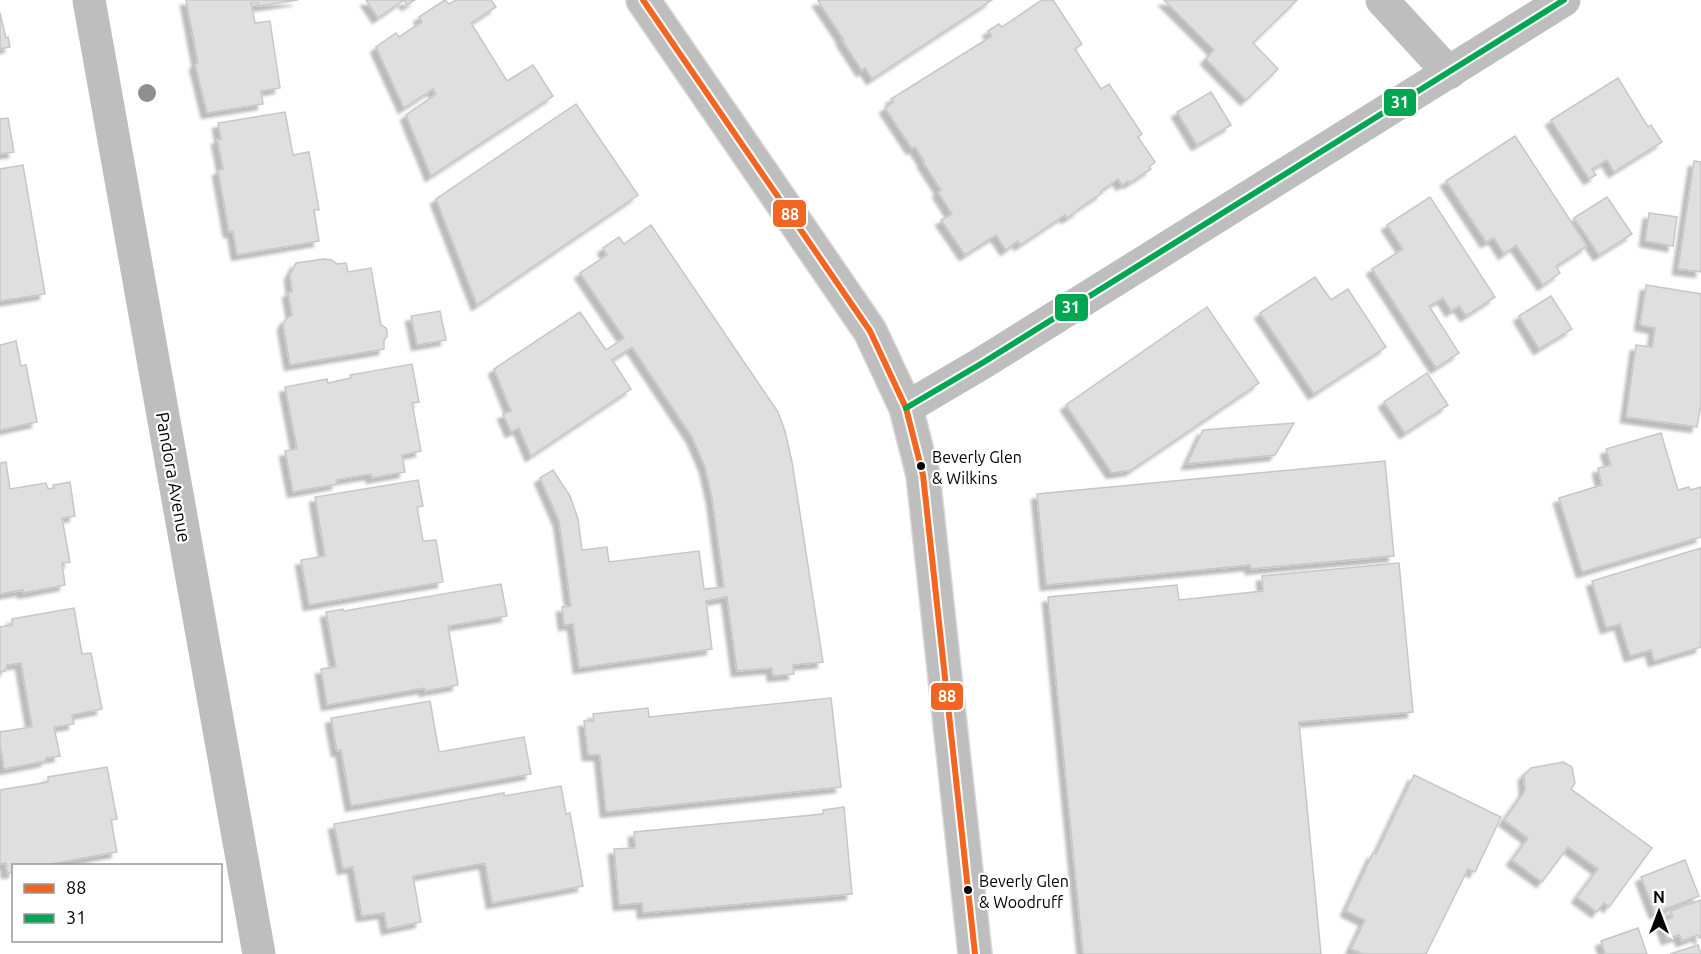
<svg xmlns="http://www.w3.org/2000/svg" width="1701" height="954" font-family="Ubuntu,sans-serif">
  <defs>
    <filter id="shadow"><feDropShadow dx="-5.5" dy="5.5" stdDeviation="1.5" flood-color="#0004"/></filter>
  </defs>
  <rect width="100%" height="100%" fill="#fff"/>
  <!-- building -->
  <g fill="#dfdfdf" stroke="#c7c7c7" stroke-width="1.5" filter="url(#shadow)">
    <path d="M186,0H298L258,6V3H251L255,23L270,21L280,88L261,91L263,104L207,113L195,64L198,63Z"/>
    <path d="M366,0H415L407,5L404,0L378,18Z"/>
    <path d="M445,0L449,4L456,0H491L496,7L471,23L507,81L533,65L553,96L431,176L406,115L436,94L433,89L404,108L376,47L396,33L399,37L422,22L419,17Z"/>
    <path d="M820,0H992L872,79L865,68L862,71L842,40H844L818,1Z"/>
    <path d="M1042,0H1053L1082,44L1075,49L1101,89L1109,84L1142,134L1138,137L1155,162L1149,167L1151,169L1129,183L1128,181L1122,185L1118,179L1101,191L1102,193L1078,209L1079,210L1067,218L1065,215L1020,245L1018,241L1006,250L996,235L965,255L941,220L952,214L938,192L941,190L923,162L924,161L915,147L912,149L885,108L893,102L891,99L992,36L988,31L999,24L1002,27Z"/>
    <path d="M1164,0H1297L1253,43L1278,69L1246,100L1206,59L1214,50Z"/>
    <path d="M0,13L6,38L8,37L10,47L0,49Z"/>
    <path d="M1618,78L1648,127L1651,125L1662,142L1614,172L1607,160L1592,169L1596,175L1589,179L1551,120Z"/>
    <path d="M1211,92L1231,125L1197,145L1177,112Z"/>
    <path d="M576,104L638,195L477,305L436,199Z"/>
    <path d="M285,112L293,155L309,152L319,210H314L319,241L237,255L233,231L229,232L218,170L223,169L217,139H221L218,123Z"/>
    <path d="M8,118L14,152L0,154V119Z"/>
    <path d="M1515,136L1587,246L1556,266L1560,273L1543,285L1516,245L1504,254L1494,238L1486,242L1446,181Z"/>
    <path d="M1694,161L1701,162V272L1678,269Z"/>
    <path d="M23,165L45,294L0,301V169Z"/>
    <path d="M1430,197L1495,297L1466,316L1459,306L1451,311L1443,298L1429,306L1459,353L1436,368L1372,269L1403,249L1387,225Z"/>
    <path d="M1607,197L1632,234L1599,255L1574,218Z"/>
    <path d="M1649,213L1677,217L1673,246L1645,241Z"/>
    <path d="M651,225L778,412L785,431L792,462L823,662L793,665L794,674L773,676L772,668L737,671L727,597L706,601L712,649L579,668L573,624L564,625L562,607L571,606L559,521L540,478L553,470L570,496L578,519L582,550L607,547L609,562L699,551L704,589L724,587L712,498L705,467L692,437L632,347L612,360L631,389L531,456L519,428L511,432L503,414L511,411L494,369L580,312L606,350L624,338L580,273L607,255L603,248L619,237L624,244Z"/>
    <path d="M324,259L332,260L337,264L346,263L348,272L371,268L381,325L386,328L387,331V337L384,340V349L290,365L283,325L286,319L292,315L288,292H292L290,275L296,263Z"/>
    <path d="M1315,277L1331,300L1348,289L1386,347L1314,394L1260,313Z"/>
    <path d="M1646,285L1701,294V405L1697,427L1626,417L1636,345L1652,347L1655,328L1640,325Z"/>
    <path d="M1551,296L1572,329L1539,349L1519,316Z"/>
    <path d="M1207,307L1259,383L1131,470L1112,473L1066,405Z"/>
    <path d="M440,311L446,340L417,345L411,316Z"/>
    <path d="M16,341L21,366L26,365L37,422L0,430V345Z"/>
    <path d="M412,364L419,402L412,403L421,451L402,455L405,472L372,478L371,474L336,480L337,484L293,492L285,451L297,449L285,387L327,379L328,383L351,378L350,375Z"/>
    <path d="M1427,373L1448,405L1405,433L1384,402Z"/>
    <path d="M1294,423L1275,455L1187,464L1203,430Z"/>
    <path d="M1661,433L1678,490L1689,487L1690,490L1701,487V537L1582,572L1559,498L1602,485L1598,468L1611,465L1606,449Z"/>
    <path d="M1385,461L1394,556L1251,569L1250,565L1046,585L1037,494Z"/>
    <path d="M6,462L10,489L46,483L48,489L54,488L53,485L70,482L75,516L62,518L70,562L62,563L65,585L23,593V590L0,594V463Z"/>
    <path d="M418,480L423,506L417,507L423,541L436,540L443,582L309,605L301,560L325,556L315,497Z"/>
    <path d="M1701,548V647L1654,661L1651,650L1630,656L1620,624L1606,628L1592,581Z"/>
    <path d="M1399,563L1413,712L1299,722L1321,954H1083L1048,597L1177,585L1179,600L1263,591L1262,576Z"/>
    <path d="M501,584L507,616L448,626L458,685L425,691L424,688L327,705L321,669L336,667L326,612L343,609L344,611Z"/>
    <path d="M74,608L82,654L91,653L102,709L72,715L74,724L54,727L60,756L46,758V761L4,769L0,744V732L32,727L21,663L7,665L5,671L0,672V627L12,625V619Z"/>
    <path d="M831,698L841,787L606,812L600,755H588L584,721H594L593,714L648,708L649,717Z"/>
    <path d="M430,701L439,752L524,737L531,774L351,806L341,750L337,751L331,718Z"/>
    <path d="M1563,762L1572,767L1575,783L1571,789L1652,848L1609,907L1604,903L1597,912L1577,897L1598,869L1568,847L1542,882L1512,860L1528,838L1504,820L1525,791L1524,775L1531,768Z"/>
    <path d="M107,767L117,819L111,820L117,852L40,866H14V872L7,873L6,863L0,864V790L48,782V777Z"/>
    <path d="M1414,775L1501,817L1475,872L1468,869L1426,954H1364L1351,949L1365,920L1346,911L1373,853L1376,854Z"/>
    <path d="M561,786L566,814L570,813L583,886L492,903L485,863L413,876L421,922L387,929L384,913L362,916L353,867L343,869L334,824L504,793V796Z"/>
    <path d="M844,807L852,894L643,913L642,903L619,905L614,849L635,848L634,832L823,814V810Z"/>
    <path d="M1685,860L1699,896L1655,913L1641,877Z"/>
    <path d="M1701,900V938H1699L1698,935L1682,941L1679,935L1667,939L1661,922L1673,917L1670,911Z"/>
    <path d="M1638,928L1647,954H1605L1601,941Z"/>
    <path d="M1698,945L1701,954H1670Z"/>
  </g>
  <g fill="none" stroke-linecap="round" stroke-linejoin="round">
    <!-- major casing -->
    <g stroke="#dbdbdb" stroke-width="36">
      <path id="major" d="M643,0L870,331L906,408L923,475L975,954"/>
    </g>
    <!-- minor -->
    <g stroke="#bebebe" stroke-width="33">
      <path d="M89,0L259,954"/>
      <path d="M1382,0L1449,73"/>
      <path d="M906,408L984,362L1564,0"/>
    </g>
    <!-- major -->
    <use href="#major" stroke="#bebebe" stroke-width="33"/>
    <!-- bus-1 casing -->
    <g stroke="#fff" stroke-width="10">
      <path id="bus-1" d="M643,0L870,331L906,408L923,475L975,954"/>
    </g>
    <!-- bus-2 casing -->
    <g stroke="#fff" stroke-width="10">
      <path id="bus-2" d="M906,408L984,362L1564,0"/>
    </g>
    <!-- bus-1 -->
    <use href="#bus-1" stroke="#f26522" stroke-width="6"/>
    <!-- bus-2 -->
    <use href="#bus-2" stroke="#00a651" stroke-width="6"/>
  </g>
  <!-- trees -->
  <circle fill="#8f8f8f" cx="147" cy="93" r="9"/>
  <!-- markers -->
  <g fill="#000" stroke="#fff" stroke-width="2">
    <circle cx="921" cy="466" r="5"/>
    <circle cx="968" cy="890" r="5"/>
  </g>
  <g text-anchor="middle" dominant-baseline="central" stroke-width="4.5" stroke-linejoin="round" paint-order="stroke">
    <!-- bus labels -->
    <g font-size="16" fill="#000" stroke="#fff" text-anchor="start">
      <text x="932" y="457">Beverly Glen<tspan x="932" dy="21">&amp; Wilkins</tspan></text>
      <text x="979" y="881">Beverly Glen<tspan x="979" dy="21">&amp; Woodruff</tspan></text>
    </g>
    <!-- street labels -->
    <g font-size="18" fill="#000" stroke="#fff">
      <text transform="translate(174 477) rotate(80)">Pandora Avenue</text>
    </g>
  </g>
  <g stroke="#fff" stroke-width="2">
    <rect x="1383" y="88" width="34" height="29" rx="6" fill="#00a651"/>
    <rect x="772" y="199" width="35" height="29" rx="6" fill="#f26522"/>
    <rect x="1054" y="293" width="35" height="29" rx="6" fill="#00a651"/>
    <rect x="930" y="682" width="34" height="29" rx="6" fill="#f26522"/>
  </g>
  <g font-size="16" text-anchor="middle" font-weight="bold" fill="#fff">
    <text x="1400" y="108">31</text>
    <text x="790" y="220">88</text>
    <text x="1071" y="313">31</text>
    <text x="947" y="702">88</text>
  </g>
  <!-- legend -->
  <rect x="12" y="864" width="210" height="78" fill="#ffffff" stroke="#999999" stroke-width="1.5"/>
  <rect x="24" y="884" width="30" height="9" fill="#f26522" stroke="#999999" stroke-width="1.5"/>
  <text x="66" y="894" font-size="18" fill="#000000">88</text>
  <rect x="24" y="914" width="30" height="9" fill="#00a651" stroke="#999999" stroke-width="1.5"/>
  <text x="66" y="924" font-size="18" fill="#000000">31</text>
  <!-- north arrow -->
  <g transform="translate(1659 912)" stroke="#ffffff" stroke-width="4.5" paint-order="stroke">
  <path d="M0-4.5L10 22L0 15L-10 22Z" fill="#000000"/>
  <text y="-9" font-size="16" font-weight="bold" text-anchor="middle" fill="#000000">N</text>
  </g>
</svg>
